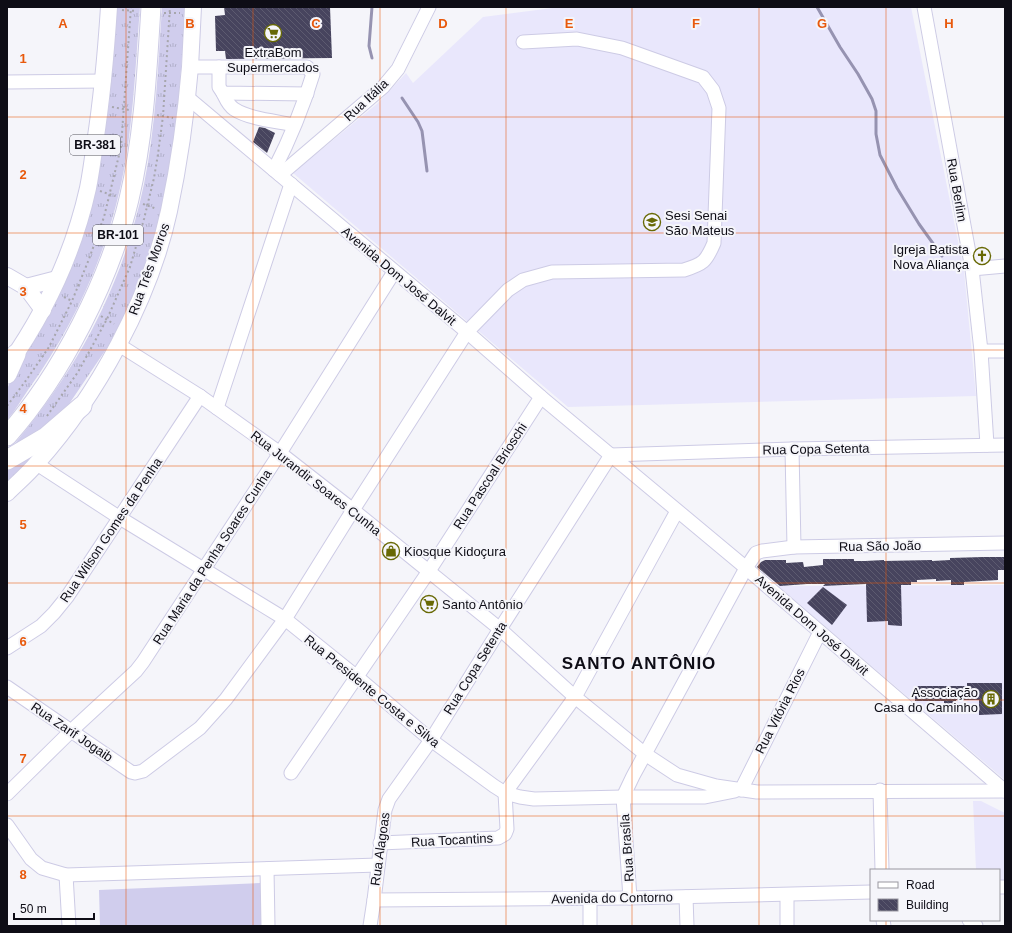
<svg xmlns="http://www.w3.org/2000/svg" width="1012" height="933" font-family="Helvetica,sans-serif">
  <defs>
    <pattern id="grass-tufts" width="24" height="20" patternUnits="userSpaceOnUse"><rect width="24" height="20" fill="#d0cded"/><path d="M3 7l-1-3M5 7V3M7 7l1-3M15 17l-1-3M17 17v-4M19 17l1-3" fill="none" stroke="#b1afca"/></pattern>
    <pattern id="building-back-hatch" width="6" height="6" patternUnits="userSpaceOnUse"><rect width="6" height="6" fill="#47445e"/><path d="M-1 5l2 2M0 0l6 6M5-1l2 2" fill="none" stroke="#5d5b70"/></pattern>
  </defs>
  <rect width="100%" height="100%" fill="#f5f5fa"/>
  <!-- built -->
  <g fill="#e9e7fc">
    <path d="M560,7H911L964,271L976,396L568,407L293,173L378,103L406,73L413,83L483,17Z"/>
    <path d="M1005,585V780L778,586Z"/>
    <path d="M973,801H981L1005,813V881H999V870H976Z"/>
  </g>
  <!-- grass -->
  <g fill="url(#grass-tufts)">
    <path d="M116,7H140C136,57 134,108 126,158C112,243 78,320 28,390C21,400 15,411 7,420V389L96,187L109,104Z"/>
    <path d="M162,7H186L178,107L171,166L157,228L139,281L125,317L115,336L65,410L51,428L7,453C76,372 122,289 144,184C156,126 158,66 162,7Z"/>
    <path d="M42,448L7,485V467Z"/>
  </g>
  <!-- pitch -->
  <path fill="#d0cded" d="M260,883L262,926H100L99,890Z"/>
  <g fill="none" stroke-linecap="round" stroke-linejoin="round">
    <!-- stream -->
    <g stroke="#9693b1" stroke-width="3">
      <path d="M372,7L369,46L372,58"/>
      <path d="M817,7L840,47L858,74L872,99L876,111V134L880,155L897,188L919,224L942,256"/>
      <path d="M402,98L418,122L422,131L427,171"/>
    </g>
  </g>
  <!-- building -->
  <g fill="url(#building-back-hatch)">
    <path d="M224,7H330L332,58L226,59L225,51H216L215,16L225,15Z"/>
    <path d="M259,127L265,128L275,133L267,153L253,142Z"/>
    <path d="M983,557H1005V570H998V580L964,582V585H951V580L936,581V579L917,580V582H911V585H901L902,626L888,625V621L867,622L866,584L823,586L825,584H807L780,586L757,567L761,562L765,560H786V563L803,562L804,567L823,565V559H854V561H865L884,560V561L932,560V561L950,560V558Z"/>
    <path d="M823,587L847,605L832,625L807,603Z"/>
    <path d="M967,683H1002V714L979,715V700H956V705H944V701H915V686H967Z"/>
  </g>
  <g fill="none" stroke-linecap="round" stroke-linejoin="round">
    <!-- minor casing -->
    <g stroke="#cdcbe5" stroke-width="15">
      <g id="minor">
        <path d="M924,7L972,269L981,351L987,445"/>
        <path d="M190,67H307L313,74C303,107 290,139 274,170"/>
        <path d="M219,67V87L223,93L307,94"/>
        <path d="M7,82L104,81"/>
        <path d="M223,93C226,99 228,105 234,109C249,119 276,121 294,125"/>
        <path d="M187,97L467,332L541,397L739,562L1005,791"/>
        <path d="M280,175L383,87L398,69L429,7"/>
        <path d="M972,269L1005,266"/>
        <path d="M119,345L200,396L280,453L353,510L500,629L575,697L645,754L677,775L716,786L757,792L1005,791"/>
        <path d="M981,351H1005"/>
        <path d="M217,408L291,184"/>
        <path d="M792,449L794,547"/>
        <path d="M37,464L120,518L285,619L357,677L431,740L494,786L505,793L520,797L534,799L623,797H705L735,791"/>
        <path d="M7,648L41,626L54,613L67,597L200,396"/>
        <path d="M7,687L131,772L135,773L143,771L200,728L226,699L285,619L353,510L467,332L508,290L523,280L552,272L684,270C703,264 706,262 714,243L719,108L713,90L703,77L622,48L577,39L523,42"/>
        <path d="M291,773L429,571L541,397"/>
        <path d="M741,790L820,632"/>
        <path d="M880,790L882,870"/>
        <path d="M505,793L575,697L677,511"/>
        <path d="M7,794L71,731L136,671L143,662L280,453L394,272"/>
        <path d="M7,825L31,859L42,868L66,875L378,865"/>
        <path d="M380,843L498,838L505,834L507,829L505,793"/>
        <path d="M267,869L268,926"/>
        <path d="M66,875L69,926"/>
        <path d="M999,887H1005"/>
        <path d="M787,895V926"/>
        <path d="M686,897L687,926"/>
        <path d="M630,898L623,797L633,776L746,568L756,553L762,551L794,547L1005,543"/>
        <path d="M374,900L385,810L389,799L431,740L500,629L611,455L792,449L1005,445"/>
        <path d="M883,920L884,926"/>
        <path d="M969,920L976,926"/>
        <path d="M370,926L374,900L630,898L871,892"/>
        <path d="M590,926V898"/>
      </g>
    </g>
    <!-- major casing -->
    <g stroke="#cdcbe5" stroke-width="18">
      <g id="major">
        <path d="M7,276L26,287L43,310"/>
        <path d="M26,287L57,279"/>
        <path d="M9,364C46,311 74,251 88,188C91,173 93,158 95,143C102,98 106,53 109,7"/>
        <path d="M7,493C17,483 28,474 37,463C97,396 150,299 169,211C179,164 186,115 190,67C191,47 192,27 193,7"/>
      </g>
    </g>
    <!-- highway casing -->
    <g stroke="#cdcbe5" stroke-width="21">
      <g id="highway">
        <path d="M7,374L16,354"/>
        <path d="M7,436C62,374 110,279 129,199C144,136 147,71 151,7"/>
        <path d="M7,460L46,437L82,406"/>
      </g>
    </g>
    <!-- path -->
    <g stroke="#a7a6ad" stroke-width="2" stroke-dasharray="2 3" stroke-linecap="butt">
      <path d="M122,10L136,11"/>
      <path d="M164,13H180"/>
      <path d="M112,107L129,110"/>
      <path d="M157,115L173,118"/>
      <path d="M100,191L115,196"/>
      <path d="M143,204L157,209"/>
      <path d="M64,297L72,301"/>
      <path d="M101,316L114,324"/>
      <path d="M7,406L27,379L49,347L72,301L89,259L104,217L121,147L131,7"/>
      <path d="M47,416L78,372L107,319L130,267L144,219L154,178L158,154L163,116L170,7"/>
    </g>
    <!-- minor -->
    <use href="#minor" stroke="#fff" stroke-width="13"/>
    <!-- major -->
    <use href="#major" stroke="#fff" stroke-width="16"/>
    <!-- highway -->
    <use href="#highway" stroke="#fff" stroke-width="19"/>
  </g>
  <!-- grid -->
  <path fill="none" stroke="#e8590c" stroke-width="1" stroke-opacity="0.55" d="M126,7V926M253,7V926M380,7V926M506,7V926M632,7V926M759,7V926M886,7V870M7,117H1005M7,233H1005M7,350H1005M7,466H1005M7,583H1005M7,700H1005M7,816H1005M886,920V926"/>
  <!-- icons -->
  <defs>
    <g id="supermarket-ring" transform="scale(0.9)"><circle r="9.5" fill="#f5f5fa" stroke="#686905" stroke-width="1.5"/><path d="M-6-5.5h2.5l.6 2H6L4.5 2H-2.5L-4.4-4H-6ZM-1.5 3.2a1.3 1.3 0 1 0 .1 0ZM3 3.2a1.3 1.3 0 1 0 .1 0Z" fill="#686905"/></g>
    <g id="university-ring" transform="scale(0.9)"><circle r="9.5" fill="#f5f5fa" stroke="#686905" stroke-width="1.5"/><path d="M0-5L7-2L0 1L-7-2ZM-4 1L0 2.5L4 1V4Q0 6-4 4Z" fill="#686905"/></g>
    <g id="church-ring" transform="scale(0.9)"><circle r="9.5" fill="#f5f5fa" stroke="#686905" stroke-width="1.5"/><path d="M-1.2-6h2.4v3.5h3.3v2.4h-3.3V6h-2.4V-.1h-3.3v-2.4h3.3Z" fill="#686905"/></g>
    <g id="shop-ring" transform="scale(0.9)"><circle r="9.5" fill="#f5f5fa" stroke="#686905" stroke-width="1.5"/><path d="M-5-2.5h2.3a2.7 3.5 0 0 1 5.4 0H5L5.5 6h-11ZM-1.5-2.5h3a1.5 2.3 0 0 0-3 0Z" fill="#686905"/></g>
    <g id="building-ring" transform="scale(0.9)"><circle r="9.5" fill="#f5f5fa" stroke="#686905" stroke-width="1.5"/><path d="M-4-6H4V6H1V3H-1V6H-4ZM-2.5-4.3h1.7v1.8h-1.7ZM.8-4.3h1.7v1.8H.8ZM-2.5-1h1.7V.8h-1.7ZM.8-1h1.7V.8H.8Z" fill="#686905"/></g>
  </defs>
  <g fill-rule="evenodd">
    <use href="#supermarket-ring" x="273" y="33"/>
    <use href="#university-ring" x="652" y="222"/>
    <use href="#church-ring" x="982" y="256"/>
    <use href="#shop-ring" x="391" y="551"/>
    <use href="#supermarket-ring" x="429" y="604"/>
    <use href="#building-ring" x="991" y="699"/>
  </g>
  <g text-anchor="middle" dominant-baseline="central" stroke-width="4" stroke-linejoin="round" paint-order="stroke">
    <!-- shield labels -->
    <g fill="#f5f5fa" stroke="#53535a" stroke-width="1">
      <rect x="70" y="135" width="50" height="20" rx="3"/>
      <rect x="93" y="225" width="50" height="20" rx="3"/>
    </g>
    <g font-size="12" font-weight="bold" fill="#0e0d16">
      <text x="95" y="145">BR-381</text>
      <text x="118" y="235">BR-101</text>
    </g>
    <!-- poi labels -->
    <g font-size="13" fill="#0e0d16" stroke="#f5f5fa" text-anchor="start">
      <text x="273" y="52" text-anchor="middle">ExtraBom<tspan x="273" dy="15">Supermercados</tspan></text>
      <text x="665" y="215">Sesi Senai<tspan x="665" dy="15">São Mateus</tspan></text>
      <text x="969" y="249" text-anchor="end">Igreja Batista<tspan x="969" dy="15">Nova Aliança</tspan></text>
      <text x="404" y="551">Kiosque Kidoçura</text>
      <text x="442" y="604">Santo Antônio</text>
      <text x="978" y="692" text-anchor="end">Associação<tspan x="978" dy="15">Casa do Caminho</tspan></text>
    </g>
    <!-- street labels -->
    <g font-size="13" fill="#0e0d16" stroke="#f5f5fa">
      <text transform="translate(366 100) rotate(-43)">Rua Itália</text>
      <text transform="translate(957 190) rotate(80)">Rua Berlim</text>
      <text transform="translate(149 269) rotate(-70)">Rua Três Morros</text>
      <text transform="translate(399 276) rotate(40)">Avenida Dom José Dalvit</text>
      <text transform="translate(816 449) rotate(-1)">Rua Copa Setenta</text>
      <text transform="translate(490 476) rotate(-57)">Rua Pascoal Brioschi</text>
      <text transform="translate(316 483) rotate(38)">Rua Jurandir Soares Cunha</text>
      <text transform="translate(111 530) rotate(-56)">Rua Wilson Gomes da Penha</text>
      <text transform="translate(880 546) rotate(-1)">Rua São João</text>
      <text transform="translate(212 557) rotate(-57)">Rua Maria da Penha Soares Cunha</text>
      <text transform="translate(812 625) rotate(41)">Avenida Dom José Dalvit</text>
      <text transform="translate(475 668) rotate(-58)">Rua Copa Setenta</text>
      <text transform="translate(372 691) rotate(39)">Rua Presidente Costa e Silva</text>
      <text transform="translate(780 711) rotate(-63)">Rua Vitória Rios</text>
      <text transform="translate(72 732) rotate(34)">Rua Zarif Jogaib</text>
      <text transform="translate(452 840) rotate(-3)">Rua Tocantins</text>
      <text transform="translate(627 848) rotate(-94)">Rua Brasíla</text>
      <text transform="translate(380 849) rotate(-82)">Rua Alagoas</text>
      <text transform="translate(612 898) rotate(-1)">Avenida do Contorno</text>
    </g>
    <!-- district labels -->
    <g font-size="17" font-weight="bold" letter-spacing="1" fill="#0e0d16" stroke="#f5f5fa">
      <text x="639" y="663">SANTO ANTÔNIO</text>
    </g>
  </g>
  <g font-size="13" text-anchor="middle" font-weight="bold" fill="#e8590c" stroke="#f5f5fa" stroke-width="4" stroke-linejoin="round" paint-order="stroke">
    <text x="63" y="28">A</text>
    <text x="190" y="28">B</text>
    <text x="316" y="28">C</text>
    <text x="443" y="28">D</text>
    <text x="569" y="28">E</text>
    <text x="696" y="28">F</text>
    <text x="822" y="28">G</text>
    <text x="949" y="28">H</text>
    <text x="23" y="63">1</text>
    <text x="23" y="179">2</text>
    <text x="23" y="296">3</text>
    <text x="23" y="413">4</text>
    <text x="23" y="529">5</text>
    <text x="23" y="646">6</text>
    <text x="23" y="763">7</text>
    <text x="23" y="879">8</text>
  </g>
  <!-- border -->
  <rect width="1012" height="933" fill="none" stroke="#0e0d16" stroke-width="16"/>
  <!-- legend -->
  <rect x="870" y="869" width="130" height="52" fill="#f5f5fa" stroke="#99989f"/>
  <rect x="878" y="882" width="20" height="6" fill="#ffffff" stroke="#99989f"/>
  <text x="906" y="889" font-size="12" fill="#0e0d16">Road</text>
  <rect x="878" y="899" width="20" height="12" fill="url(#building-back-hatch)" stroke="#99989f"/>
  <text x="906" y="909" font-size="12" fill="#0e0d16">Building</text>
  <!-- scale -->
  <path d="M14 913v6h80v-6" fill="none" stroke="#0e0d16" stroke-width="2"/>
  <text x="20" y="913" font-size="12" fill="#0e0d16" stroke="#f5f5fa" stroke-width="3" paint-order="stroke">50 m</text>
</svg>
